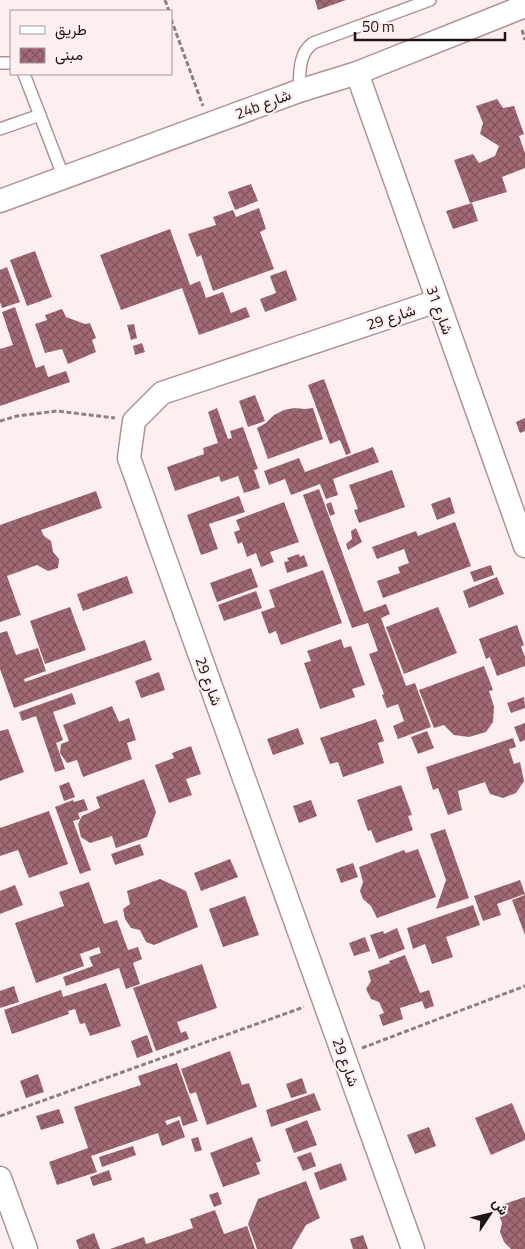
<svg xmlns="http://www.w3.org/2000/svg" width="525" height="1249" font-family="'Titillium Web',Vazirmatn,sans-serif">
  <defs>
    <pattern id="building-cross-hatch" width="8" height="8" patternUnits="userSpaceOnUse" patternTransform="scale(1.25)"><rect width="8" height="8" fill="#a06973"/><path d="M0 0l8 8M0 8l8-8" fill="none" stroke="#82555d"/></pattern>
  </defs>
  <rect width="100%" height="100%" fill="#fdeef0"/>
  <!-- building -->
  <g fill="url(#building-cross-hatch)">
    <path d="M315,0H346L318,10Z"/>
    <path d="M497,99L503,108L514,106L524,134L519,136L525,153V168L502,177L507,192L470,203L454,160L473,154L479,163L495,156L499,146L480,134L483,123L476,106Z"/>
    <path d="M251,184L258,201L235,210L228,192Z"/>
    <path d="M472,203L478,221L453,229L446,211Z"/>
    <path d="M259,208L266,229L260,232L274,269L213,291L201,255L197,257L188,234L216,225L213,217L233,210L236,217Z"/>
    <path d="M170,229L190,285L200,281L206,298L223,292L231,313L246,307L250,317L199,335L182,288L121,310L100,255Z"/>
    <path d="M35,251L52,297L27,306L10,260Z"/>
    <path d="M7,267L20,302L2,308L0,302V270Z"/>
    <path d="M286,270L297,300L265,312L260,299L276,293L270,276Z"/>
    <path d="M15,307L36,368L44,365L48,377L66,371L70,382L0,406V349L13,345L2,312Z"/>
    <path d="M62,309L66,317L85,324L90,323L96,338L92,340L96,352L68,364L62,349L45,353L35,324L47,320L45,315Z"/>
    <path d="M134,324L137,338L131,340L127,325Z"/>
    <path d="M142,343L145,352L135,355L133,346Z"/>
    <path d="M324,379L351,453L346,455L340,440L330,444L308,385Z"/>
    <path d="M255,395L265,421L248,427L239,401Z"/>
    <path d="M217,408L228,439L232,438L230,431L243,427L258,469L254,470L260,488L244,493L238,476L221,482L219,476L175,491L167,467L204,454L203,448L218,443L208,412Z"/>
    <path d="M294,408L305,409L313,408L323,439L268,459L257,428L266,423L274,415L284,410Z"/>
    <path d="M525,418V431L520,433L516,422Z"/>
    <path d="M373,447L379,462L333,479L338,495L326,499L320,484L291,495L285,479L269,485L264,471L299,458L305,472Z"/>
    <path d="M392,470L405,507L359,523L354,510L358,509L349,485Z"/>
    <path d="M319,489L364,612L386,604L390,614L381,618L406,686L415,683L431,727L398,739L393,726L404,721L398,704L387,708L382,695L384,694L369,654L378,651L368,623L352,628L303,495Z"/>
    <path d="M96,491L102,508L41,530L44,536L51,541L53,552L59,559L58,568L48,571L37,565L7,576L21,615L0,622V525Z"/>
    <path d="M239,496L245,512L209,524L218,549L201,555L187,515Z"/>
    <path d="M450,497L455,513L437,520L431,504Z"/>
    <path d="M284,502L299,542L270,552L274,562L261,567L256,553L247,557L242,542L238,544L234,532L240,530L236,520Z"/>
    <path d="M331,502L335,514L330,516L326,504Z"/>
    <path d="M455,522L471,566L383,598L377,581L400,573L398,567L409,563L404,549L377,559L372,547L416,531L418,536Z"/>
    <path d="M356,528L362,542L348,550L346,544L352,539L351,531Z"/>
    <path d="M299,554L300,557L304,555L308,566L287,573L284,562L289,561L287,558Z"/>
    <path d="M491,565L494,575L474,582L470,572Z"/>
    <path d="M251,568L258,587L217,602L210,583Z"/>
    <path d="M323,570L342,623L281,645L276,631L269,634L261,612L275,607L269,590Z"/>
    <path d="M127,576L133,593L83,611L77,594Z"/>
    <path d="M497,577L504,594L469,608L463,591Z"/>
    <path d="M256,591L262,608L224,621L218,605Z"/>
    <path d="M70,607L86,650L45,664L30,621Z"/>
    <path d="M438,607L457,653L404,674L386,627Z"/>
    <path d="M517,625L524,645L521,647L525,657V666L497,676L490,657L486,659L479,639Z"/>
    <path d="M7,631L16,655L38,648L46,671L24,679L25,682L145,640L152,660L14,708L0,669V633Z"/>
    <path d="M341,639L344,648L351,646L365,685L352,689L355,697L320,709L304,663L311,661L307,651Z"/>
    <path d="M484,666L493,690L489,691L494,707L493,722L486,732L469,737L454,735L444,725L434,728L419,690Z"/>
    <path d="M159,672L165,690L141,698L135,681Z"/>
    <path d="M72,693L76,704L53,712L63,740L56,743L65,769L55,772L36,716L22,721L19,712Z"/>
    <path d="M524,697L525,708L511,713L507,703Z"/>
    <path d="M112,706L119,722L129,718L136,740L127,743L132,759L83,777L77,760L67,763L60,753L61,744L69,741L63,725Z"/>
    <path d="M376,719L384,741L378,743L384,763L343,777L338,762L330,764L320,738Z"/>
    <path d="M525,723V740L520,742L514,727Z"/>
    <path d="M298,728L304,744L273,755L267,739Z"/>
    <path d="M8,729L24,772L0,781V731Z"/>
    <path d="M427,731L434,748L418,754L411,737Z"/>
    <path d="M513,738L516,747L509,749L514,764L520,762L524,781L516,793L503,798L490,794L485,782L458,791L462,810L448,815L438,788L433,790L426,767Z"/>
    <path d="M191,746L201,774L186,779L192,795L169,803L155,765L174,758L172,753Z"/>
    <path d="M144,779L156,812L147,837L116,848L112,836L90,843L81,837L78,824L82,816L100,808L96,797Z"/>
    <path d="M69,782L75,797L64,801L59,786Z"/>
    <path d="M401,785L412,815L408,816L413,830L376,843L371,830L368,831L357,800Z"/>
    <path d="M84,799L88,810L78,813L80,819L73,821L91,870L80,874L55,807L73,800L74,802Z"/>
    <path d="M311,800L317,816L299,823L293,806Z"/>
    <path d="M49,811L68,864L29,878L18,850L0,856V828Z"/>
    <path d="M445,829L469,898L436,909L446,880L430,834Z"/>
    <path d="M140,844L144,855L115,865L111,854Z"/>
    <path d="M418,849L436,897L377,918L371,906L363,899L360,891L363,882L359,867L404,850L406,853Z"/>
    <path d="M230,859L238,877L201,891L194,873Z"/>
    <path d="M353,863L358,877L341,883L336,869Z"/>
    <path d="M160,879L186,891L198,927L154,945L146,942L140,930L131,928L125,919L123,909L130,904L127,891Z"/>
    <path d="M520,880L525,894L497,904L501,915L483,921L474,896Z"/>
    <path d="M89,882L104,924L117,920L128,950L138,947L142,959L133,963L140,984L126,989L119,968L66,986L63,977L93,966L89,957L101,953L99,947L80,954L84,966L36,983L15,923L64,906L59,892Z"/>
    <path d="M15,885L23,905L0,914V891Z"/>
    <path d="M525,895V935L512,900Z"/>
    <path d="M245,896L259,935L223,947L209,909Z"/>
    <path d="M473,905L480,925L446,937L453,957L432,964L425,944L413,949L407,928Z"/>
    <path d="M397,928L405,949L379,959L370,935L383,931L384,934Z"/>
    <path d="M365,937L370,951L354,956L349,943Z"/>
    <path d="M405,955L420,993L429,990L434,1006L425,1009L422,1001L400,1008L403,1019L383,1026L379,1015L384,1013L379,1002L371,999L366,989L371,981L368,971L390,963L389,961Z"/>
    <path d="M202,964L217,1008L177,1022L181,1033L186,1031L189,1039L156,1051L133,988Z"/>
    <path d="M106,983L121,1026L90,1036L85,1023L80,1024L75,1009L68,1011L69,1014L12,1034L4,1010L61,990L63,997Z"/>
    <path d="M14,986L19,1002L0,1008V991Z"/>
    <path d="M147,1035L153,1052L137,1058L131,1041Z"/>
    <path d="M230,1051L242,1085L249,1083L257,1107L207,1125L196,1092L190,1094L181,1069Z"/>
    <path d="M177,1063L198,1121L183,1126L180,1116L165,1121L167,1125L179,1120L185,1137L162,1146L158,1133L91,1156L97,1172L57,1185L49,1162L88,1148L74,1107L141,1085L138,1076Z"/>
    <path d="M38,1074L44,1092L26,1098L20,1081Z"/>
    <path d="M302,1078L307,1093L291,1098L286,1084Z"/>
    <path d="M314,1093L321,1110L271,1127L266,1110Z"/>
    <path d="M512,1103L525,1134V1140L491,1155L475,1118Z"/>
    <path d="M59,1109L64,1123L41,1130L36,1116Z"/>
    <path d="M307,1120L317,1145L294,1153L285,1129Z"/>
    <path d="M429,1127L436,1146L415,1154L407,1135Z"/>
    <path d="M198,1137L202,1150L195,1152L191,1139Z"/>
    <path d="M252,1137L261,1161L256,1163L260,1174L223,1187L210,1153Z"/>
    <path d="M133,1146L136,1155L102,1167L99,1157Z"/>
    <path d="M311,1152L316,1166L303,1171L297,1157Z"/>
    <path d="M341,1163L347,1180L320,1190L314,1173Z"/>
    <path d="M109,1170L112,1180L93,1186L90,1177Z"/>
    <path d="M306,1181L320,1218L306,1225L292,1249H257L248,1224L258,1199Z"/>
    <path d="M218,1192L222,1204L214,1207L209,1195Z"/>
    <path d="M525,1197V1249H511L504,1242L500,1232L502,1223L496,1207Z"/>
    <path d="M215,1210L224,1234L247,1226L255,1249H110L144,1237L146,1244L193,1228L190,1219Z"/>
    <path d="M94,1233L100,1249H79L76,1240Z"/>
    <path d="M363,1235L368,1249H353L350,1239Z"/>
  </g>
  <g fill="none" stroke-linecap="round" stroke-linejoin="round">
    <!-- service casing -->
    <g stroke="#ad9498" stroke-width="14">
      <g id="service">
        <path d="M0,63H11"/>
        <path d="M24,74L64,178"/>
        <path d="M299,91C300,73 298,54 313,43L430,0"/>
        <path d="M0,129L40,115"/>
      </g>
    </g>
    <!-- minor casing -->
    <g stroke="#ad9498" stroke-width="25">
      <g id="minor">
        <path d="M357,73L525,546"/>
        <path d="M0,201L299,91L357,73L525,6"/>
        <path d="M0,1178L26,1249"/>
        <path d="M413,1249L129,458L134,421L162,393L437,301"/>
      </g>
    </g>
    <!-- path -->
    <g stroke="#8c8182" stroke-width="3" stroke-dasharray="5 2.5" stroke-linecap="butt">
      <path d="M165,0L169,11"/>
      <path d="M171,19L203,106"/>
      <path d="M522,30L525,40"/>
      <path d="M0,421L17,416L57,411L115,418"/>
      <path d="M362,1048L525,986"/>
      <path d="M0,1116L304,1007"/>
    </g>
    <!-- service -->
    <use href="#service" stroke="#fff" stroke-width="11"/>
    <!-- minor -->
    <use href="#minor" stroke="#fff" stroke-width="22"/>
  </g>
  <g text-anchor="middle" dominant-baseline="central" stroke-width="4.5" stroke-linejoin="round" paint-order="stroke">
    <!-- street labels -->
    <g font-size="15" fill="#1d1516" stroke="#fdeef0">
      <text transform="translate(263 104) rotate(-21)">24b شارع</text>
      <text transform="translate(440 310) rotate(70)">شارع 31</text>
      <text transform="translate(391 317) rotate(-18)">شارع 29</text>
      <text transform="translate(209 681) rotate(70)">شارع 29</text>
      <text transform="translate(346 1062) rotate(70)">شارع 29</text>
    </g>
  </g>
  <!-- legend -->
  <rect x="10" y="10" width="162" height="65" fill="#fdeef0" stroke="#a39799"/>
  <rect x="20" y="26" width="25" height="8" fill="#ffffff" stroke="#a39799"/>
  <text x="55" y="35" font-size="15" fill="#1d1516">طريق</text>
  <rect x="20" y="48" width="25" height="15" fill="url(#building-cross-hatch)" stroke="#a39799"/>
  <text x="55" y="60" font-size="15" fill="#1d1516">مبنى</text>
  <!-- north arrow -->
  <g transform="translate(490 1214) rotate(55)" stroke="#fdeef0" stroke-width="4" paint-order="stroke">
  <path d="M0-4L9 19L0 12L-9 19Z" fill="#1d1516"/>
  <text y="-8" font-size="14" font-weight="bold" text-anchor="middle" fill="#1d1516">ش</text>
  </g>
  <!-- scale -->
  <path d="M355 32v8h150v-8" fill="none" stroke="#1d1516" stroke-width="2.5"/>
  <text x="362" y="32" font-size="15" fill="#1d1516" stroke="#fdeef0" stroke-width="4" paint-order="stroke">50 m</text>
</svg>
